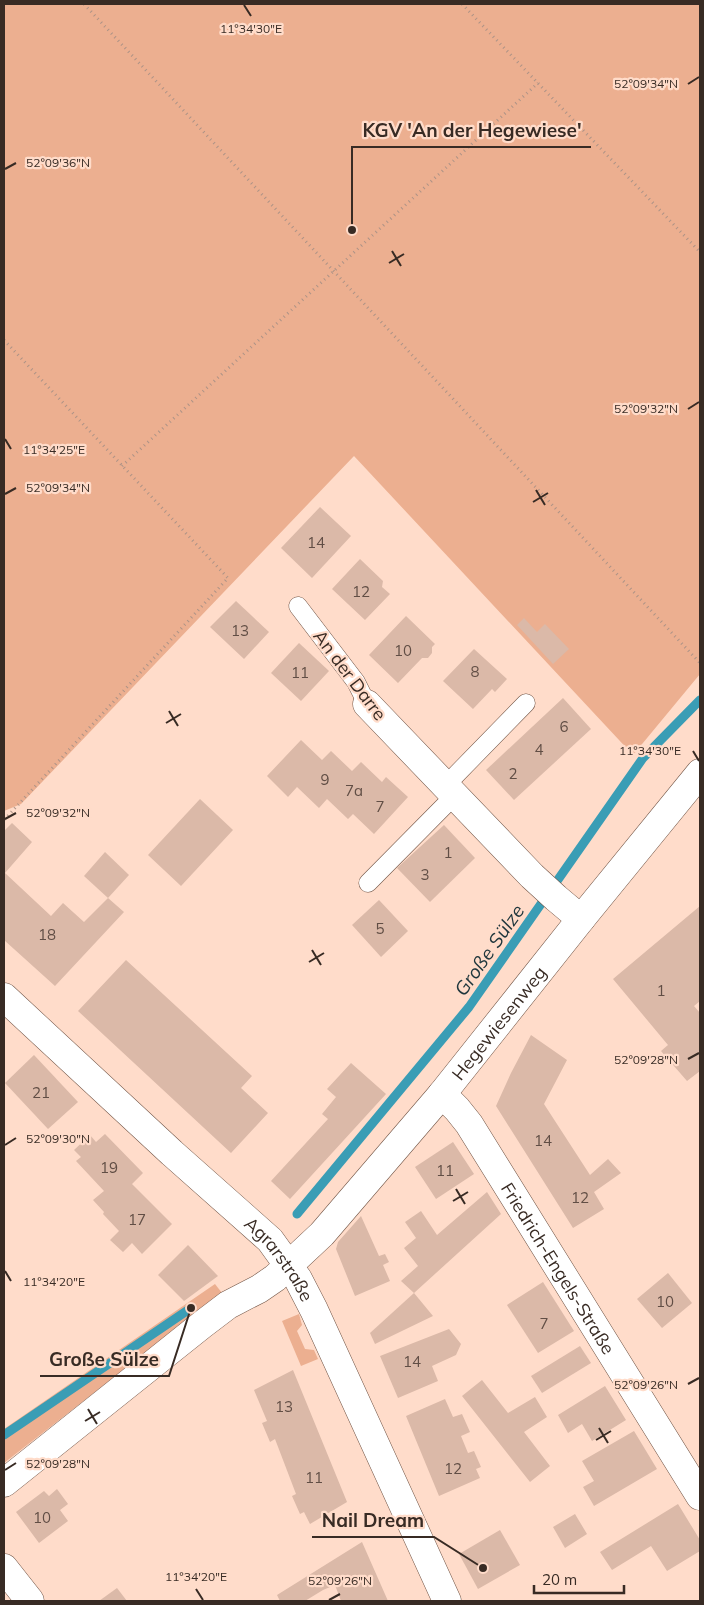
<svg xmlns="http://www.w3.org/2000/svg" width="704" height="1605" font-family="Mulish,sans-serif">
  <rect width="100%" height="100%" fill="#ffdcca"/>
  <!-- green -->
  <g fill="#ecaf90">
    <path d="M4,4H700V674L633,755L354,456L21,804L4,811Z"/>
    <path d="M215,1284L222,1293L4,1463V1429Z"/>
    <path d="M299,1314L302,1325L297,1331L305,1349L314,1350L318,1359L301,1366L282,1321Z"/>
  </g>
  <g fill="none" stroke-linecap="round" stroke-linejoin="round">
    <!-- stream -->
    <g stroke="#3a9db5" stroke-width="9">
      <path d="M297,1214L469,1007L643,758L700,700"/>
      <path d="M4,1435L191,1308"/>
    </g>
  </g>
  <!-- building -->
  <g fill="#dbb9a8">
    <path d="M320,507L351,536L312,578L281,548Z"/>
    <path d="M360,559L383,581L382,587L390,594L365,620L332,589Z"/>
    <path d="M236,601L269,632L244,659L210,627Z"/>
    <path d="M406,616L435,644L432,647V653L428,658H422L398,683L369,655Z"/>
    <path d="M524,618L537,632L545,624L569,649L553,664L517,625Z"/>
    <path d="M299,643L329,671L301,701L271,673Z"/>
    <path d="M474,649L507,679L495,692L492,689L473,709L443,681Z"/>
    <path d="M563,698L591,729L514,800L486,770Z"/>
    <path d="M301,740L322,760L331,751L352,771L361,762L382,782L386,777L408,797L374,834L353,814L348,819L327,799L319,808L297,787L288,797L267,776Z"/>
    <path d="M200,799L233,830L181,886L148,855Z"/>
    <path d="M12,823L32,842L5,873L51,916L63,903L84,922L108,898L124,912L55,986L4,940V831Z"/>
    <path d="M444,825L475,858L430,902L397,868Z"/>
    <path d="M105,852L129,875L108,898L84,876Z"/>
    <path d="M379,900L408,931L381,957L352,925Z"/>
    <path d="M700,906V1001L694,1006L700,1013V1071L687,1081L661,1051L668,1045L613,979Z"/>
    <path d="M126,960L252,1076L241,1088L268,1113L231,1153L78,1011Z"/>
    <path d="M531,1035L567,1060L544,1104L590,1175L608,1159L621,1173L594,1192L604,1209L573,1228L496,1106L511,1073Z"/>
    <path d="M34,1055L78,1102L48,1129L5,1083Z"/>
    <path d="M351,1063L386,1094L290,1199L271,1181L328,1119L322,1114L336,1097L327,1089Z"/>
    <path d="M105,1134L143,1173L132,1184L172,1224L142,1254L132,1243L123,1252L110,1240L119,1231L103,1214L104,1212L93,1200L104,1191L76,1161L81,1157L74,1150L90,1135L96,1142Z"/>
    <path d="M453,1142L474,1174L436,1199L415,1167Z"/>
    <path d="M487,1192L501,1214L414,1293L401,1281L418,1266L404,1248L416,1238L405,1222L421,1211L437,1235Z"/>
    <path d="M361,1216L379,1256L385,1254L389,1262L383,1265L390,1281L355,1296L336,1249L338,1242Z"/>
    <path d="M188,1245L218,1276L184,1301L158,1275Z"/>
    <path d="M668,1273L692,1303L662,1328L637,1299Z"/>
    <path d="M543,1282L574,1331L538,1353L507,1305Z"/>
    <path d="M414,1293L433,1316L375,1344L370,1333Z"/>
    <path d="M449,1329L461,1344L456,1355L432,1366L438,1381L398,1398L380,1356Z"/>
    <path d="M580,1346L591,1363L542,1393L531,1376Z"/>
    <path d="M293,1370L347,1502L310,1524L304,1512L300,1514L292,1496L296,1494L275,1439L270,1442L262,1423L267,1421L254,1390Z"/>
    <path d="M482,1380L508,1413L535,1397L547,1417L524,1432L550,1466L530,1482L462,1396Z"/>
    <path d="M605,1386L626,1420L592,1441L582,1424L568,1433L558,1415Z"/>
    <path d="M445,1399L453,1417L462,1414L470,1432L461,1436L468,1453L474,1451L481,1467L476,1469L480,1478L439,1496L406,1416Z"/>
    <path d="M634,1431L657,1469L594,1506L583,1487L594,1481L582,1461Z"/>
    <path d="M57,1489L68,1504L60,1510L68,1521L39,1543L16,1512L44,1491L49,1496Z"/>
    <path d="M678,1504L700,1540V1551L667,1571L651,1546L612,1570L600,1552Z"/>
    <path d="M575,1514L587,1534L565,1548L553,1527Z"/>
    <path d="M500,1530L520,1565L478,1589L459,1554Z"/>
    <path d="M362,1542L388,1601H341L335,1585L323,1590L305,1601H280L277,1595Z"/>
    <path d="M117,1588L127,1601H99Z"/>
  </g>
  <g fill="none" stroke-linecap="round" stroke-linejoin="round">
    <!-- service casing -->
    <g stroke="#715445" stroke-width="19">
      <g id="service">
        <path d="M298,606L356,682L367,704"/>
        <path d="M446,785L526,703"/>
        <path d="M368,883L455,795"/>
      </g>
    </g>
    <!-- minor casing -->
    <g stroke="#715445" stroke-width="29">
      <g id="minor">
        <path d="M367,704L532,876L556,898L581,919"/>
        <path id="s1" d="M442,1094L457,1109L469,1124L700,1496"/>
        <path id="s2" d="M4,1483L203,1324L228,1305L259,1289L275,1278L322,1234L442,1094L581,919L700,773"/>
        <path d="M4,1568L30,1601"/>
      </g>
    </g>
    <!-- secondary casing -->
    <g stroke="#715445" stroke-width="29">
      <g id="secondary">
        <path id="s3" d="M4,997L172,1153L270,1240L298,1279L314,1310L447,1601"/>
      </g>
    </g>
    <!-- path -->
    <g stroke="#ad9386" stroke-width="3" stroke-dasharray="1 4" stroke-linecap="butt">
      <path d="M84,4L700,663"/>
      <path d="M462,4L700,252"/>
      <path d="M4,340L228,578L4,820"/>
      <path d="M122,466L538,83"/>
    </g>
    <!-- service -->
    <use href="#service" stroke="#fff" stroke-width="18"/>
    <!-- minor -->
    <use href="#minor" stroke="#fff" stroke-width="28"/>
    <!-- secondary -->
    <use href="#secondary" stroke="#fff" stroke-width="28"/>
  </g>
  <!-- ticks -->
  <path fill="none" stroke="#382b24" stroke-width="2" d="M244,5L251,16M688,84L699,77M5,169L16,163M392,251L401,266M389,263L404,254M688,409L699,402M5,439L11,449M536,490L545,505M5,494L16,488M533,502L548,493M169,711L178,726M166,723L181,714M693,751L699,761M5,819L16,813M312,950L321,965M309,962L324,953M688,1059L699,1053M5,1145L16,1138M456,1189L465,1204M453,1201L468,1192M5,1271L11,1281M688,1384L699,1378M88,1409L97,1424M85,1421L100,1412M599,1428L608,1443M596,1440L611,1431M5,1470L16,1463M196,1589L203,1600M329,1600L340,1594"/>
  <g text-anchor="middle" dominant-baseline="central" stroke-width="4.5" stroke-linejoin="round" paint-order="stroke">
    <!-- number labels -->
    <g font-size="15" fill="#614e45">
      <text x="316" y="542">14</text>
      <text x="361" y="591">12</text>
      <text x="240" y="630">13</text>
      <text x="403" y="650">10</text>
      <text x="475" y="671">8</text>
      <text x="300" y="672">11</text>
      <text x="564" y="726">6</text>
      <text x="539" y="749">4</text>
      <text x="513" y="773">2</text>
      <text x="325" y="779">9</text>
      <text x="354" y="790">7a</text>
      <text x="380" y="806">7</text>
      <text x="448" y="852">1</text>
      <text x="425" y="874">3</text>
      <text x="380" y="928">5</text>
      <text x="47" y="934">18</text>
      <text x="661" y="990">1</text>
      <text x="41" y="1092">21</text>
      <text x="543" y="1140">14</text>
      <text x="109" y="1167">19</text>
      <text x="445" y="1170">11</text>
      <text x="580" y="1197">12</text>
      <text x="137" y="1219">17</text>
      <text x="665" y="1301">10</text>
      <text x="544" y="1323">7</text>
      <text x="412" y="1361">14</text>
      <text x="284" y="1406">13</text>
      <text x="453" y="1468">12</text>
      <text x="314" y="1477">11</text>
      <text x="42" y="1517">10</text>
    </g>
    <!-- street labels -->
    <g font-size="18" fill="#382b24" stroke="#ffdcca">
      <text transform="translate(350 675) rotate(53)">An der Darre</text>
      <text stroke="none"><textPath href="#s2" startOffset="680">Hegewiesenweg</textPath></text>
      <text stroke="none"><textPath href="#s3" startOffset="381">Agrarstraße</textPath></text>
      <text stroke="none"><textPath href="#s1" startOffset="210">Friedrich-Engels-Straße</textPath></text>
    </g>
    <!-- water labels -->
    <g font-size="19" font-style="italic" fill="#20373d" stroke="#ffdcca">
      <text transform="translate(489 950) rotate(-55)">Große Sülze</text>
    </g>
  </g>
  <g font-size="12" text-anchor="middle" fill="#382b24" stroke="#ffdcca" stroke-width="4.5" stroke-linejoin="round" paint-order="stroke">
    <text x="251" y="33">11°34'30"E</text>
    <text x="646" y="88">52°09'34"N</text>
    <text x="58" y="167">52°09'36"N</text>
    <text x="646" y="413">52°09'32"N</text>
    <text x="54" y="454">11°34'25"E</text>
    <text x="58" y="492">52°09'34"N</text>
    <text x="650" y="755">11°34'30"E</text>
    <text x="58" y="817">52°09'32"N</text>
    <text x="646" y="1064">52°09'28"N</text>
    <text x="58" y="1143">52°09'30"N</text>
    <text x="54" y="1286">11°34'20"E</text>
    <text x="646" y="1389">52°09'26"N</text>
    <text x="58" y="1468">52°09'28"N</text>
    <text x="196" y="1581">11°34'20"E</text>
    <text x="340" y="1585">52°09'26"N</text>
  </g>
  <!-- callouts -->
  <path fill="none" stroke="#382b24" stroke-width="2" d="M352 230L352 147H591M191 1308L169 1376H40M483 1568L434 1537H312"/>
  <g fill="#382b24" stroke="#ffdcca" stroke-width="2">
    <circle cx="352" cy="230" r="5"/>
    <circle cx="191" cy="1308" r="5"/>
    <circle cx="483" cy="1568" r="5"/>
  </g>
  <g font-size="19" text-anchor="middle" font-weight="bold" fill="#382b24" stroke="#ffdcca" stroke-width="4.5" stroke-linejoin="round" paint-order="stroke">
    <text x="472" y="137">KGV 'An der Hegewiese'</text>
    <text x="104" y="1366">Große Sülze</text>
    <text x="373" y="1527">Nail Dream</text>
  </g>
  <!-- border -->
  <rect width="704" height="1605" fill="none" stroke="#382b24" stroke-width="10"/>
  <!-- scale -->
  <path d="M534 1585v8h90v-8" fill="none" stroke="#382b24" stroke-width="2.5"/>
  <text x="542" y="1585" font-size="15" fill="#382b24" stroke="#ffdcca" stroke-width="4" paint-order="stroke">20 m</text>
</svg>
